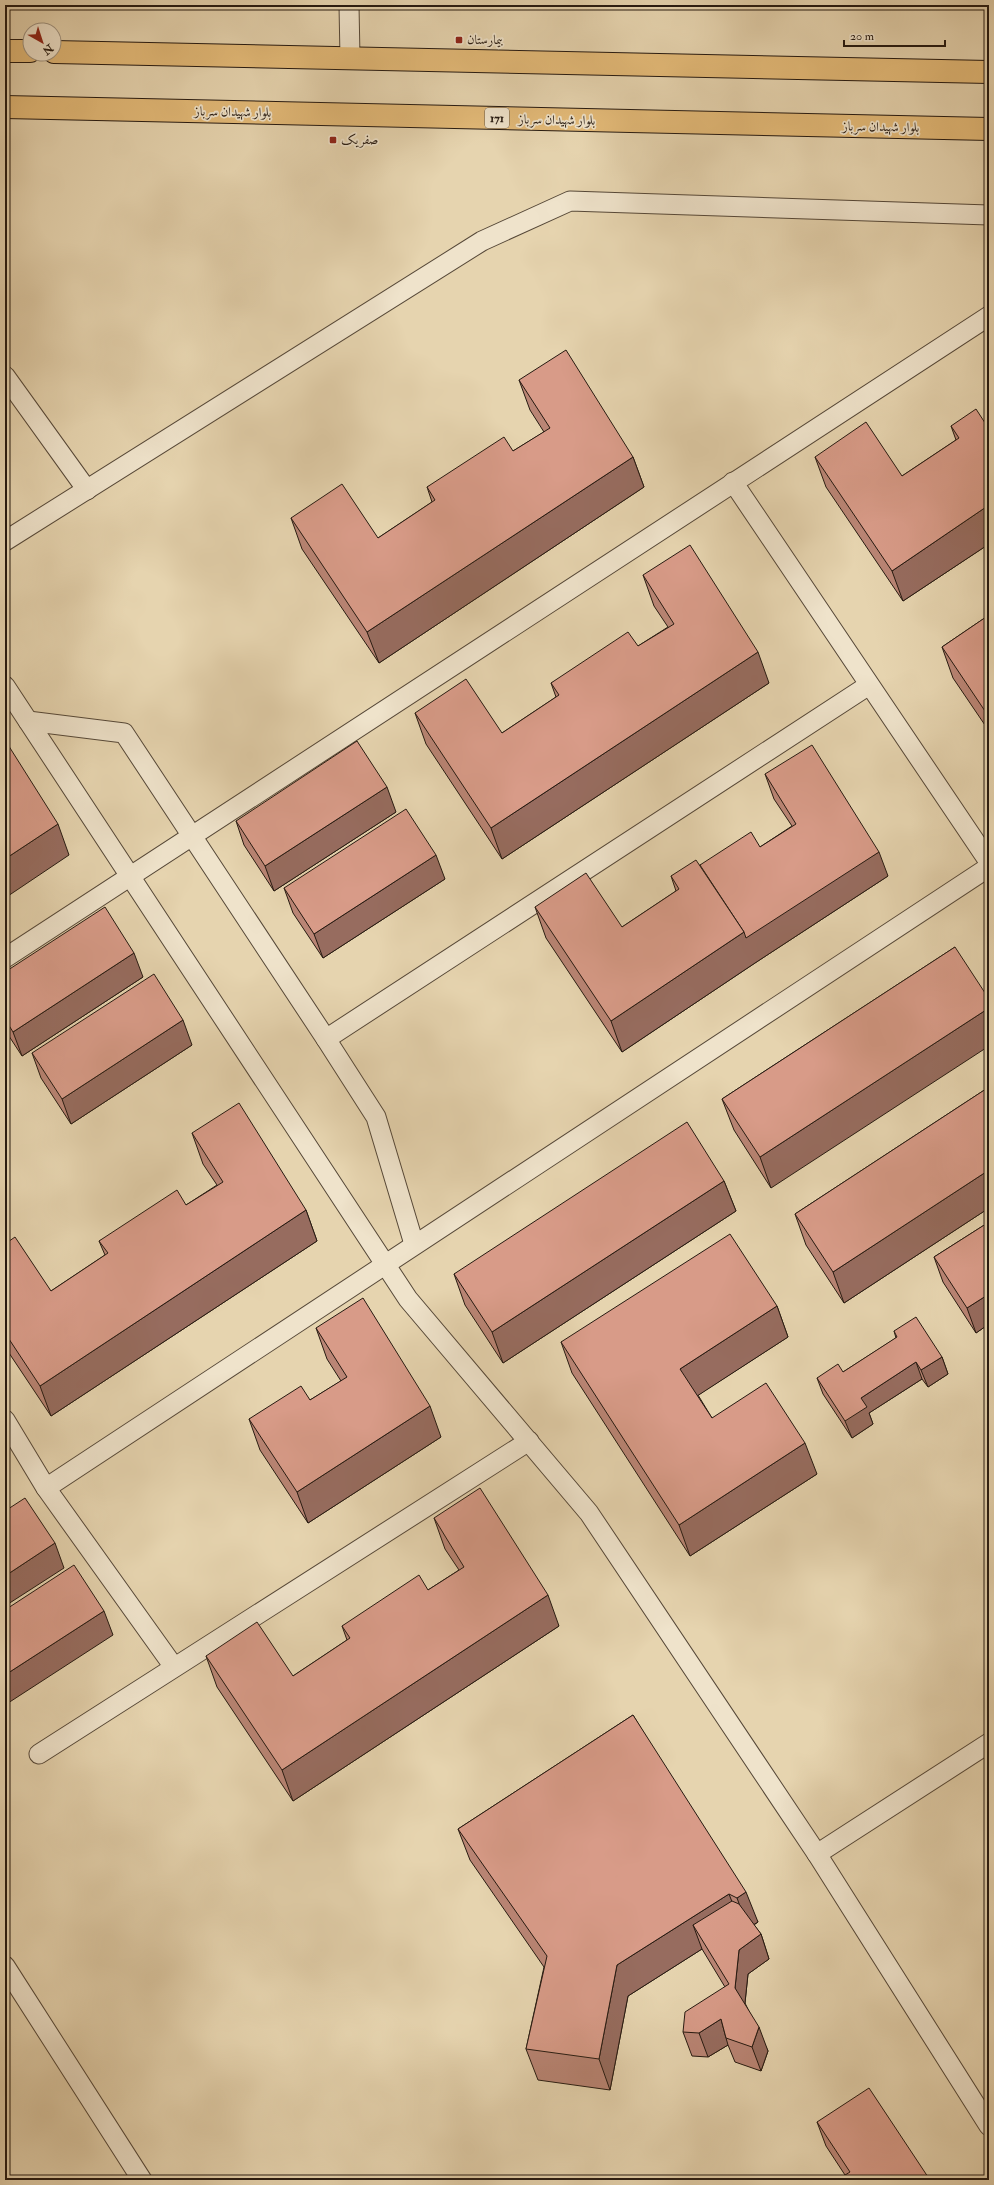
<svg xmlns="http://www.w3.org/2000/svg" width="994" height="2185" font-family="'IM FELL Double Pica',Amiri,serif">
  <rect width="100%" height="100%" fill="#e6d4af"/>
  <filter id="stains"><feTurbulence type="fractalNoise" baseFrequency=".005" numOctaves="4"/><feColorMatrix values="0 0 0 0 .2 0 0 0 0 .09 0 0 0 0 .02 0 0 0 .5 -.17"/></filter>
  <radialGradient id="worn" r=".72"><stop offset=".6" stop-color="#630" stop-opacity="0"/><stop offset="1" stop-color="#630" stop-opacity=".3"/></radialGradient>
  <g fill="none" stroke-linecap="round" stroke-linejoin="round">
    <!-- lane casing -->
    <g stroke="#564838" stroke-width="21">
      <g id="lane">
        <path d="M349,5L350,58"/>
        <path d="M5,376L87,490"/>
        <path d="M733,482L989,862"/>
        <path d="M5,541L482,241L570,201L989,215"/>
        <path d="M5,686L408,1299L589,1513L817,1854L989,2126"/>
        <path d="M28,721L124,733L326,1039L376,1117L414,1244"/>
        <path d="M5,958L989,316"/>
        <path d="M326,1039L869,685"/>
        <path d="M5,1420L46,1488L174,1667"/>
        <path d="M46,1488L989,867"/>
        <path d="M39,1754L529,1441"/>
        <path d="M817,1854L989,1743"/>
        <path d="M5,1966L142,2180"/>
      </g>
    </g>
    <!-- primary casing -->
    <g stroke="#261a11" stroke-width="24">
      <g id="primary">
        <path d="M5,51H30"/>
        <path d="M54,52L989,72"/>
        <path d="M5,107L989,129"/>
      </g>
    </g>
    <!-- lane -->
    <use href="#lane" stroke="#efe3cb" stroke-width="19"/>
    <!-- primary -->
    <use href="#primary" stroke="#e3ba78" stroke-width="22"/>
  </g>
  <!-- wall -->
  <g fill="#ba8575" stroke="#261a11">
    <path d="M519,380L633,457L644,487L379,663L302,549L291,518L378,538L432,502L427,487L513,451L544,432L530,410Z"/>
    <path d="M951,426L989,429V544L903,601L826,487L815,457L902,476L956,440Z"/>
    <path d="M643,575L769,683L502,859L426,744L415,713L502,733L556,697L551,683L638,646L668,627L654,606Z"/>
    <path d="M989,615V731L953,678L942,647Z"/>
    <path d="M765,774L888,876L755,963L622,1052L546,938L535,907L622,927L676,891L671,876L700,865L760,847L792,826L774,799Z"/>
    <path d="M396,812L274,891L244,845L236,821Z"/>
    <path d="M445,879L323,958L293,913L284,888Z"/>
    <path d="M955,947L771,1188L734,1130L722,1099Z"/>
    <path d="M5,972L143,977L22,1056L5,1030Z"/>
    <path d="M192,1045L71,1124L41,1078L32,1053Z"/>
    <path d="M989,1087V1208L844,1303L806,1245L795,1214Z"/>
    <path d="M192,1133L306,1210L317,1241L51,1416L5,1347V1244L51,1291L105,1255L99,1241L186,1205L217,1185L203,1164Z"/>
    <path d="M724,1181L736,1211L503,1363L465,1305L454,1274Z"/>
    <path d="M989,1222V1324L976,1333L943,1282L934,1257Z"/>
    <path d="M777,1306L788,1337L698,1395L712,1418L817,1474L690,1556L572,1373L561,1342Z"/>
    <path d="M316,1328L441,1437L308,1523L260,1450L249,1419L310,1400L341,1381L327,1359Z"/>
    <path d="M894,1331L942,1357L948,1374L928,1387L922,1379L869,1413L873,1424L852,1438L823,1394L817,1378L843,1372L896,1338Z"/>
    <path d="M434,1518L559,1626L293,1801L217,1687L206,1656L293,1676L347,1640L342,1626L428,1590L459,1570L445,1549Z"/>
    <path d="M633,1715L758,1922L754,1925L761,1934L769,1959L748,1974L745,2003L768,2051L761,2071L735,2062L728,2045L708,2057L692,2056L683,2032L725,1987L702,1949L628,1996L610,2090L538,2080L526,2049L544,1967L470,1860L458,1829Z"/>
    <path d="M817,2122L930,2180L845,2175L826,2146Z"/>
  </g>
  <!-- shaded-wall -->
  <g fill="#976c5f" stroke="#261a11">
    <path d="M633,457L644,487L379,663L367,632Z"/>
    <path d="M989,505V544L903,601L892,571Z"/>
    <path d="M758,652L769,683L502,859L491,828Z"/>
    <path d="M387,787L396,812L274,891L265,866Z"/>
    <path d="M58,824L69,855L5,898V859Z"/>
    <path d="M879,852L888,876L755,963L622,1052L611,1021L744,932Z"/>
    <path d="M436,855L445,879L323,958L314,934Z"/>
    <path d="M134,953L143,977L22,1056L13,1032Z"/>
    <path d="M989,1008V1046L771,1188L760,1157Z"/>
    <path d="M183,1020L192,1045L71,1124L62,1099Z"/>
    <path d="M989,1170V1208L844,1303L833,1272Z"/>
    <path d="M724,1181L736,1211L503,1363L492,1332Z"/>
    <path d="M306,1210L317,1241L51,1416L40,1386Z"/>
    <path d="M989,1294V1324L976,1333L967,1308Z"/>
    <path d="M777,1306L788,1337L691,1400L680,1369Z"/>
    <path d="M942,1357L948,1374L928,1387L921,1370Z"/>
    <path d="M916,1362L922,1379L869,1413L873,1424L852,1438L845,1421L861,1398Z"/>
    <path d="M430,1406L441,1437L308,1523L297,1492Z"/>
    <path d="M805,1443L817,1474L690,1556L679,1525Z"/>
    <path d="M55,1543L64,1568L5,1606V1576Z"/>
    <path d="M548,1595L559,1626L293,1801L282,1770Z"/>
    <path d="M104,1611L113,1635L5,1705V1675Z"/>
    <path d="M746,1892L758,1922L748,1928L737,1898Z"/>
    <path d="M729,1894L741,1925H693L702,1949L628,1996L610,2090L599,2059L617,1965Z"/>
    <path d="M761,1934L769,1959L748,1974L744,2012L735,1988L739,1950Z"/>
    <path d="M721,2019L726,2038L728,2045L708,2057L699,2033Z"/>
    <path d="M759,2027L768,2051L761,2071L752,2047Z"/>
  </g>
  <!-- building -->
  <g fill="#d89b88" stroke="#261a11">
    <path d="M566,350L633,457L367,632L291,518L342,484L378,538L435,500L427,487L504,437L513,451L550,428L519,380Z"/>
    <path d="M976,409L989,429V505L892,571L815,457L866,422L902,476L959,438L951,426Z"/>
    <path d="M690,545L758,652L491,828L415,713L466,679L502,733L559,695L551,683L628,632L638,646L674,624L643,575Z"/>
    <path d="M989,615V717L942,647Z"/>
    <path d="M5,740L58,824L5,859Z"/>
    <path d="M357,741L387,787L265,866L236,821Z"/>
    <path d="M812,745L879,852L746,938L744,932L700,865L751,832L760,847L796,824L765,774Z"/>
    <path d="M406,809L436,855L314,934L284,888Z"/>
    <path d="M696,860L744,932L611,1021L535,907L586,873L622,927L679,889L671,876Z"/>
    <path d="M105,907L134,953L13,1032L5,1019V972Z"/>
    <path d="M955,947L989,999V1008L760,1157L722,1099Z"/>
    <path d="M154,974L183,1020L62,1099L32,1053Z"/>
    <path d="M989,1087V1170L833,1272L795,1214Z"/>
    <path d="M239,1103L306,1210L40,1386L5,1333V1244L15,1237L51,1291L108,1253L99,1241L177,1190L186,1205L223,1182L192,1133Z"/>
    <path d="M687,1122L724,1181L492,1332L454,1274Z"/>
    <path d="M989,1222V1294L967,1308L934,1257Z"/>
    <path d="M730,1234L777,1306L680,1369L712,1418L766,1383L805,1443L679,1525L561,1342Z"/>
    <path d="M363,1298L430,1406L297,1492L249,1419L301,1386L310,1400L347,1377L316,1328Z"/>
    <path d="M916,1317L942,1357L921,1370L916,1362L861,1398L867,1407L845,1421L817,1378L838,1364L843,1372L897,1337L894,1331Z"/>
    <path d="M480,1488L548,1595L282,1770L206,1656L257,1622L293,1676L350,1638L342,1626L419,1575L428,1590L464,1567L434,1518Z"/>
    <path d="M25,1498L55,1543L5,1576V1511Z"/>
    <path d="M74,1565L104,1611L5,1675V1610Z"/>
    <path d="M633,1715L746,1892L737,1898L729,1894L617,1965L599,2059L526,2049L547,1956L458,1829Z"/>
    <path d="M732,1901L739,1904L761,1934L739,1950L735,1988L759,2027L752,2047L726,2038L721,2019L699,2033L683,2032L685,2012L729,1984L693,1925Z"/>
    <path d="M869,2088L930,2180H837L850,2172L817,2122Z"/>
  </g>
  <!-- markers -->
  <g fill="#8f2418" stroke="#efe3cb" stroke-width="1.5">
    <rect x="455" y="36" width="8" height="8" rx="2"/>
    <rect x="329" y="136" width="8" height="8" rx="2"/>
  </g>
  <g text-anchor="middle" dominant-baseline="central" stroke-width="3.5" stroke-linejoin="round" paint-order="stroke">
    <!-- shield labels -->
    <rect fill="#efe3cb" stroke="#625649" stroke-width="1" x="485" y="108" width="24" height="20" rx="3"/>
    <g font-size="12" font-weight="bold" fill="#261a11">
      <text x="497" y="118">171</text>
    </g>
    <!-- poi labels -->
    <g font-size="13" fill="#261a11" stroke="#efe3cb" text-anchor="start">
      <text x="467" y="40">بیمارستان</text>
      <text x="341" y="140">صفریک</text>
    </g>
    <!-- street labels -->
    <g font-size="13" fill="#261a11" stroke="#efe3cb">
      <text transform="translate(233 112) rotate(1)">بلوار شهیدان سرباز</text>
      <text transform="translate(557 120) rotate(1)">بلوار شهیدان سرباز</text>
      <text transform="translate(881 127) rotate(1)">بلوار شهیدان سرباز</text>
    </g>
  </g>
  <!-- margin -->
  <rect width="994" height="2185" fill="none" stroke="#e6d4af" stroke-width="20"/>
  <rect x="6" y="6" width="982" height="2173" fill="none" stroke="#261a11" stroke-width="2"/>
  <rect x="10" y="10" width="974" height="2165" fill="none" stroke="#261a11"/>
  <!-- north arrow -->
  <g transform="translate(42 42) rotate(141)"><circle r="19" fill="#efe3cb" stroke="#9f9381"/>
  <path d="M0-3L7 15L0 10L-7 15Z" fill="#8f2418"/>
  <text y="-6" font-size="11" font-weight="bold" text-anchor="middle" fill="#261a11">N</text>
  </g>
  <!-- scale -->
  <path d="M844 40v6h101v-6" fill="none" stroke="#261a11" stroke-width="2"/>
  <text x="850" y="40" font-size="12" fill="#261a11" stroke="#efe3cb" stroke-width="3" paint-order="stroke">20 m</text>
  <rect width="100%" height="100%" filter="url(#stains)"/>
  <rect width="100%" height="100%" fill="url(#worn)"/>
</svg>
